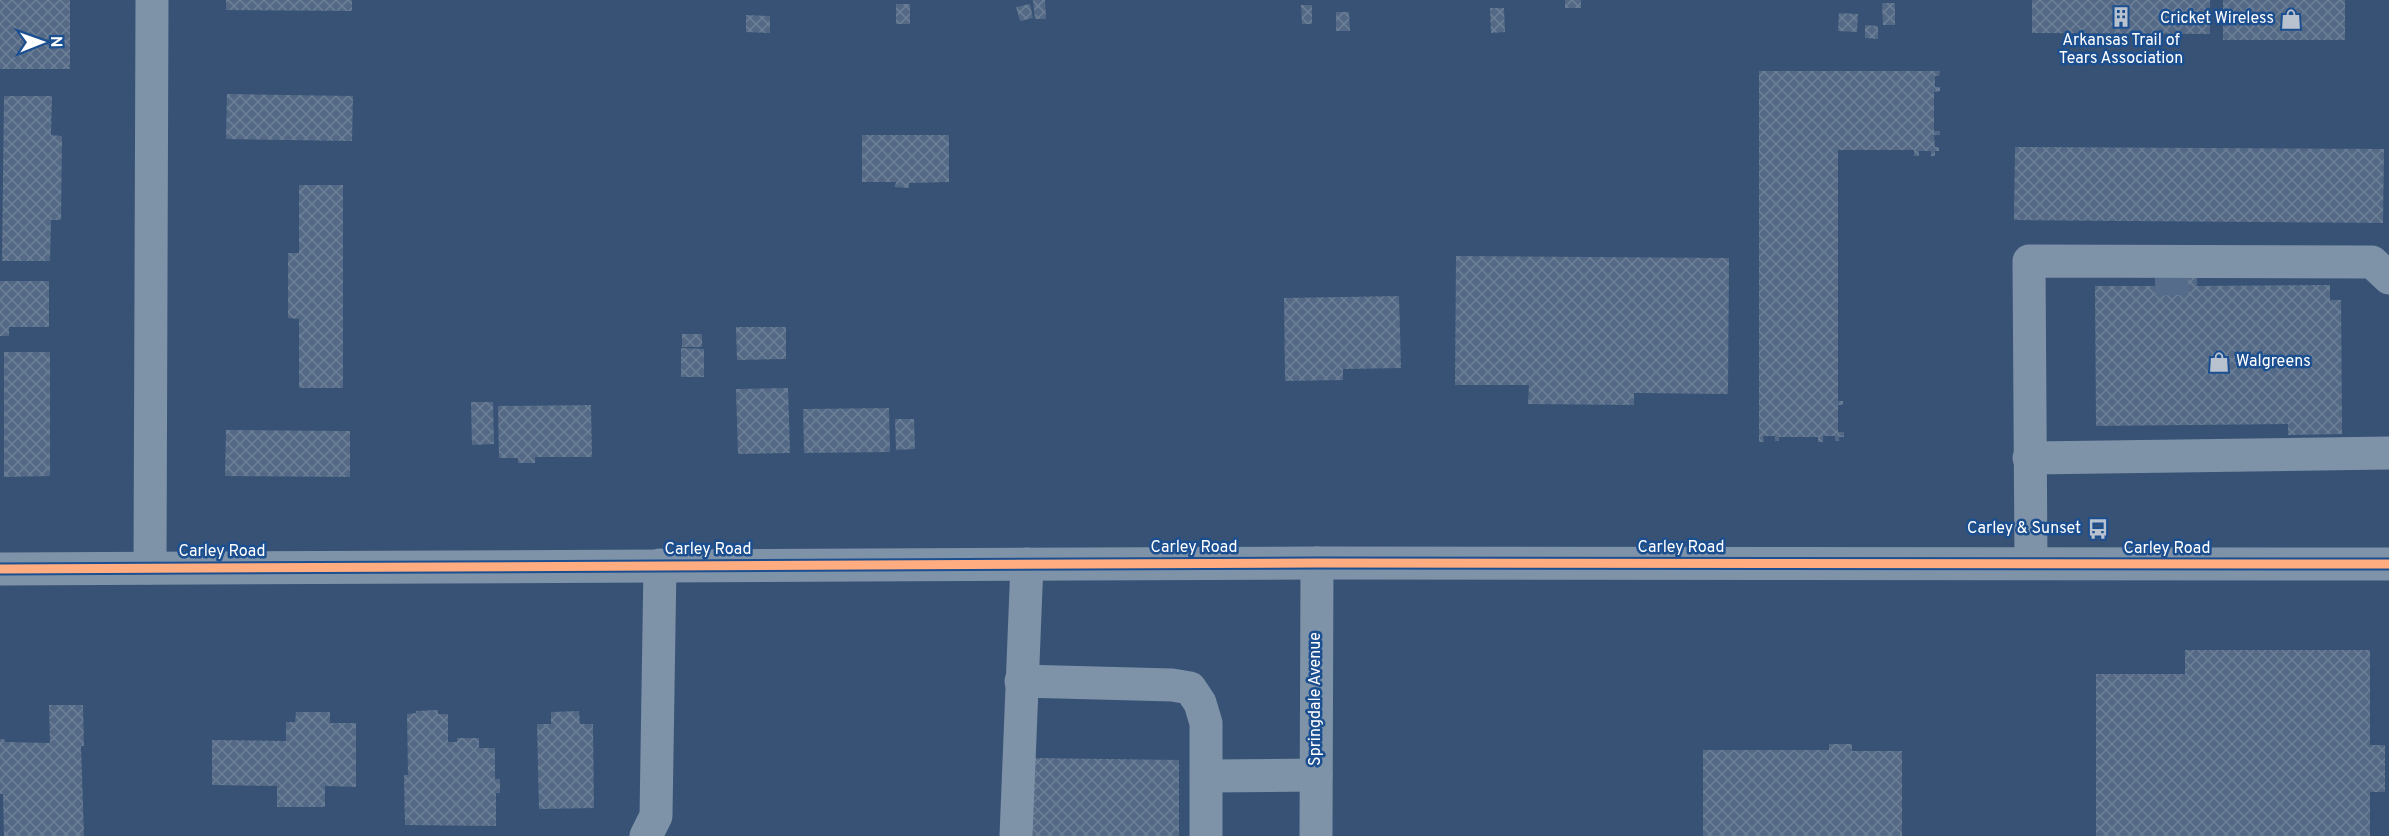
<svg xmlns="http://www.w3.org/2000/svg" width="2389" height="836" font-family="Overpass,sans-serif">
  <defs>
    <pattern id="building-cross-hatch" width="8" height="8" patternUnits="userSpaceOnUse" patternTransform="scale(1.5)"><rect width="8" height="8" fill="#536985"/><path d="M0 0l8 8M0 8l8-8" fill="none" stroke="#6d8097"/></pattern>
  </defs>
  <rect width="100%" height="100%" fill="#375275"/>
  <!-- building -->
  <g fill="url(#building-cross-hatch)">
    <rect x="0" y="0" width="70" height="69"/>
    <path d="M226,0H352V11L226,10Z"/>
    <path d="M1033,0H1045L1046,19H1035Z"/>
    <rect x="1565" y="0" width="16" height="8"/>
    <path d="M2032,0H2210V34L2032,33Z"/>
    <rect x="2223" y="0" width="122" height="40"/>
    <path d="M1882,3H1895V25H1883Z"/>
    <rect x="896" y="4" width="14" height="20"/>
    <path d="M1030,4L1033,18L1020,21L1016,7Z"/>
    <path d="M1301,5H1312V24H1302Z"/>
    <path d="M1490,8H1504L1505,32L1491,33Z"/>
    <path d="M1336,12H1349L1350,31H1336Z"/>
    <path d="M1839,13L1858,14L1857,32L1838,31Z"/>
    <path d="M746,15L770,16V33L746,32Z"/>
    <path d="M1865,25L1878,26V39L1865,38Z"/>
    <path d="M1759,71H1940L1939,76H1935V87H1940V91L1934,92V131H1940V135H1934L1935,147H1939V151H1935V156H1931V151H1919V156H1914V150H1838V401H1843V405H1838V432H1844V437H1839V441H1835V436H1823V442H1818V437H1779V441H1775V436H1763L1764,442H1759Z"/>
    <path d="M227,94L353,96L352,141L226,139Z"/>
    <path d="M4,96H52L51,135L62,136L61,220H51L50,261H2Z"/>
    <path d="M862,135H949V182L909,183V188L895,187L896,182H862Z"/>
    <path d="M2015,147L2384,149L2383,223L2014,220Z"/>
    <path d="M299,185H343V388H299V319L288,318V253H299Z"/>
    <path d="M1456,256L1729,258L1728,394L1634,393V405L1528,404L1529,385H1455Z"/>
    <path d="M2197,274V286L2330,285V300H2341L2342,434L2288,435V424L2096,426L2095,286H2155V275Z"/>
    <path d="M0,281H49V327H9V336H0Z"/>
    <path d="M1399,296L1401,368L1343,369V380L1285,381L1284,298Z"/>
    <path d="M736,327H786V359L737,360Z"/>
    <rect x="682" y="334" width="20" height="13"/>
    <path d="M681,348L704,349V377H681Z"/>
    <path d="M4,352H50V476L4,477Z"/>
    <path d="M788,388L790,453L738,454L736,389Z"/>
    <path d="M471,402H493L494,444L472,445Z"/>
    <path d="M591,405L592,457H535V463H518V458H499L498,406Z"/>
    <path d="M889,408L890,452L804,453L803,409Z"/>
    <path d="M895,419H914L915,449L896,450Z"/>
    <path d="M226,430L350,431V477L225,476Z"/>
    <path d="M2185,650H2370V745H2385V792H2370V836H2096V674H2185Z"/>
    <path d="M49,705H83L84,746H81L84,836H4L3,794H0V739H4L5,742L50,743Z"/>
    <path d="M438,710V714H448V742H457V738H479V748H495V779H500V793H496V826L405,825L404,775H408L407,714L416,713V711Z"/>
    <path d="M579,711L580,724H593L594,808L539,809L537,724H551V712Z"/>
    <path d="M296,712H330V723H356V787L325,786V807H277V786L212,785V740L286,741V722H295Z"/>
    <path d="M1829,744H1852V751H1902V836H1703V750H1829Z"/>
    <path d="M1033,758L1179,760V836H1032Z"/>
  </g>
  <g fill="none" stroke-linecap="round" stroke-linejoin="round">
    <!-- minor-tunnel -->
    <path stroke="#556c8a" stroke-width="33" stroke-dasharray="33 16" stroke-linecap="butt" d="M2155,279L2197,278"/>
    <!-- minor -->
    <g stroke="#7e92a8" stroke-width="33">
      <path d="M2029,458L2389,453"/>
      <path d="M2031,563L2029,261L2372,262L2389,278"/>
      <path d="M150,568L152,0"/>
      <path d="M0,569L1317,563L2389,564"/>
      <path d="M1021,681L1172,685L1190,688L1200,703L1206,723V836"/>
      <path d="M1207,776L1316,775"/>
      <path d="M646,836L656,816L660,565"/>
      <path d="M1016,836L1027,564"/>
      <path d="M1316,836L1317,563"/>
    </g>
    <!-- cycleway casing -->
    <g stroke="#1c4f90" stroke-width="13">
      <path id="cycleway" d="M0,569L1317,563L2389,564"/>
    </g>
    <!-- cycleway -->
    <use href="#cycleway" stroke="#ffac80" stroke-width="9"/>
  </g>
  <!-- icons -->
  <defs>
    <g id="building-bare" transform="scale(1.62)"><path d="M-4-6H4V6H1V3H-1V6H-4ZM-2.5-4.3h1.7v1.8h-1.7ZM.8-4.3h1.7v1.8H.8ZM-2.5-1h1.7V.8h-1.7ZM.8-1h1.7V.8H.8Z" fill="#b9c2cf" stroke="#1c4f90" stroke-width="2.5" paint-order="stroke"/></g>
    <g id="shop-bare" transform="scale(1.62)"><path d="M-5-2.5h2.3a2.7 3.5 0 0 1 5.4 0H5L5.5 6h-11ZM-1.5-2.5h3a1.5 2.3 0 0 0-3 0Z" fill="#b9c2cf" stroke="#1c4f90" stroke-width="2.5" paint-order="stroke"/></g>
    <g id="bus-bare" transform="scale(1.62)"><path d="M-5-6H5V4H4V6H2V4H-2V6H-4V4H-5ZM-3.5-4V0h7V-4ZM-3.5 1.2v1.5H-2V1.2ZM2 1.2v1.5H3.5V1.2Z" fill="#b9c2cf" stroke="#1c4f90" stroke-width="2.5" paint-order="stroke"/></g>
  </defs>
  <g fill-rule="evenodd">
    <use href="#building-bare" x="2121" y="17"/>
    <use href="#shop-bare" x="2291" y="19"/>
    <use href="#shop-bare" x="2219" y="362"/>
    <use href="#bus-bare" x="2098" y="529"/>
  </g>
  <g text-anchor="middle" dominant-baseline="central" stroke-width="5" stroke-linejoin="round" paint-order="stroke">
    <!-- poi labels -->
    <g font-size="16" fill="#fff" stroke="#1c4f90" text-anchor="end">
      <text x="2274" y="19">Cricket Wireless</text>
      <text x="2121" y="41" text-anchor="middle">Arkansas Trail of<tspan x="2121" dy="18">Tears Association</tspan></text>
      <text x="2236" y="362" text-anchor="start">Walgreens</text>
      <text x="2081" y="529">Carley &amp; Sunset</text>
    </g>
    <!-- street labels -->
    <g font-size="16" fill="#fff" stroke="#1c4f90">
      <text x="1194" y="548">Carley Road</text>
      <text x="1681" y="548">Carley Road</text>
      <text x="2167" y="549">Carley Road</text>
      <text x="708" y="550">Carley Road</text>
      <text x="222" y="552">Carley Road</text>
      <text transform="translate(1316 699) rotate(-90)">Springdale Avenue</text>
    </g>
  </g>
  <!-- north arrow -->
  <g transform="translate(42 42) rotate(89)" stroke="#1c4f90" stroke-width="4.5" paint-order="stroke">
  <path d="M0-4.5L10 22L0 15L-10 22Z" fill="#ffffff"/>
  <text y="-9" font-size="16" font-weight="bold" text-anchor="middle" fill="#ffffff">N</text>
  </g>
</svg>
